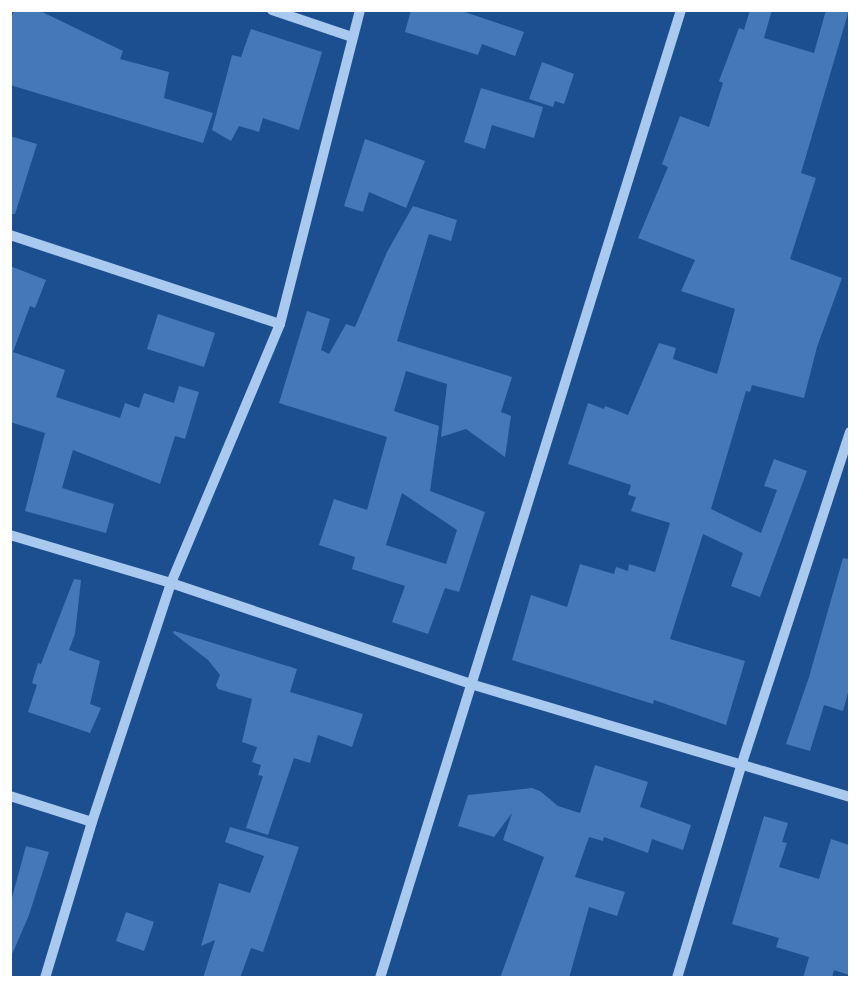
<svg xmlns="http://www.w3.org/2000/svg" width="860" height="988" font-family="'Exo 2',sans-serif">
  <rect width="100%" height="100%" fill="#1b4f8f"/>
  <!-- building -->
  <g fill="#4478b7" fill-rule="evenodd">
    <path d="M14,10H38L123,51L120,59L169,72L164,98L213,113L203,143L10,85V22Z"/>
    <path d="M411,10H459L524,32L515,56L482,44L478,55L405,32Z"/>
    <path d="M750,10H772L764,38L814,53L826,10H849L801,173L816,178L790,259L842,278L817,347L804,398L752,385L750,392L746,391L711,509L761,533L777,490L764,486L774,459L807,471L760,597L731,586L743,553L703,534L670,639L745,661L726,725L654,700L653,704L512,660L531,595L567,607L580,564L614,574L616,567L628,571L629,564L655,572L670,523L631,511L636,497L628,495L631,485L568,464L588,403L604,409L605,406L628,415L659,343L676,348L673,359L717,374L735,309L681,291L695,260L638,238L668,167L662,164L680,116L709,127L723,83L719,81L739,28L744,30Z"/>
    <path d="M251,29L322,52L299,130L263,118L259,132L239,126L231,141L212,130L232,55L241,57Z"/>
    <path d="M542,62L574,74L564,104L555,101L553,107L529,99Z"/>
    <path d="M481,88L543,107L534,138L492,125L485,149L464,142Z"/>
    <path d="M10,136L37,144L15,214H10Z"/>
    <path d="M365,139L425,161L406,208L369,192L363,212L344,206Z"/>
    <path d="M413,206L457,220L451,241L429,234L397,341L512,377L501,412L511,416L505,457L466,429L441,437L447,384L406,371L394,411L439,426L430,491L485,512L459,592L445,588L428,634L392,622L405,586L352,569L355,557L319,545L334,499L367,510L387,437L279,403L307,311L330,319L321,350L329,354L346,324L355,327L387,252ZM402,493L457,530L446,564L386,545Z"/>
    <path d="M10,266L46,280L35,308L30,306L13,352L65,370L56,397L120,418L125,403L139,408L144,393L174,403L179,386L199,392L185,439L175,436L160,484L73,450L62,488L114,504L106,533L25,511L45,433L10,422Z"/>
    <path d="M158,314L215,333L204,367L147,349Z"/>
    <path d="M843,558L849,559V689L843,711L824,705L810,751L786,744L809,677Z"/>
    <path d="M74,579L81,580L75,634L69,650L100,661L90,704L101,708L90,733L28,712L37,685L32,683L38,663L41,664Z"/>
    <path d="M174,631L297,669L290,692L363,714L352,747L318,735L310,763L294,758L268,835L246,828L263,776L258,775L261,765L252,762L257,747L242,742L252,699L218,689L216,685L220,675L208,660L173,633Z"/>
    <path d="M595,765L648,782L640,807L691,825L683,850L652,839L648,853L604,837L603,841L589,837L575,877L625,892L617,916L589,907L569,978H500L544,857L503,840L512,813L494,837L458,826L468,795L532,788L540,791L558,806L580,813Z"/>
    <path d="M764,816L788,823L782,842L787,843L779,867L819,879L831,839L849,845V975L834,970L832,978H803L809,957L776,947L779,938L732,924Z"/>
    <path d="M230,827L299,847L263,952L251,948L240,978H203L215,940L201,946L219,883L250,893L264,856L225,842Z"/>
    <path d="M26,846L49,852L29,915L10,959V905Z"/>
    <path d="M126,912L154,922L144,951L116,941Z"/>
  </g>
  <g fill="none" stroke-linecap="round" stroke-linejoin="round">
    <!-- minor -->
    <g stroke="#a9c9ee" stroke-width="10">
      <path d="M272,10L352,37"/>
      <path d="M10,235L280,324"/>
      <path d="M10,535L171,583L474,685L850,797"/>
      <path d="M10,796L92,822"/>
      <path d="M45,978L92,822L171,583L280,324L360,10"/>
      <path d="M380,978L681,10"/>
      <path d="M677,978L742,763L850,432"/>
    </g>
  </g>
  <!-- border -->
  <rect width="860" height="988" fill="none" stroke="#ffffff" stroke-width="24"/>
</svg>
